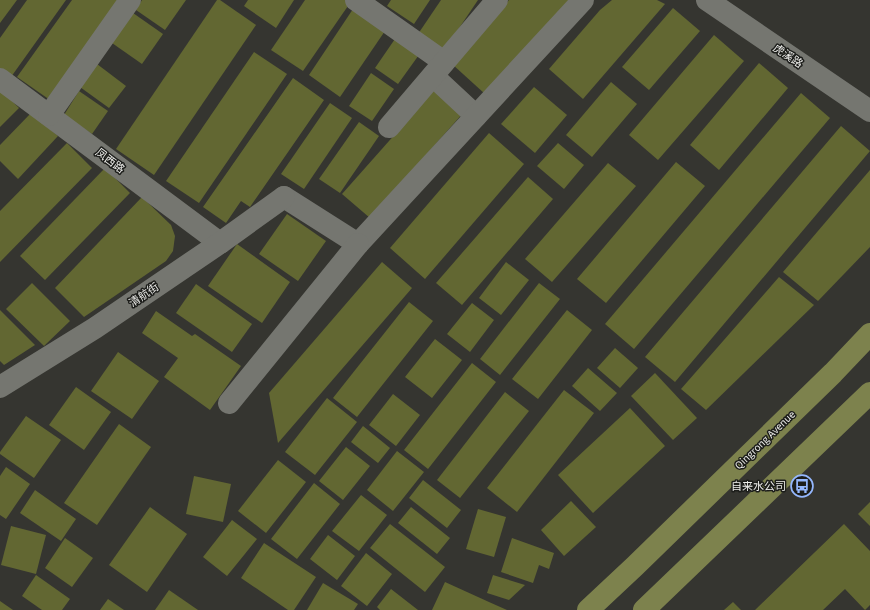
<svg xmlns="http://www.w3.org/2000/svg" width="870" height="610" font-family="'Source Sans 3','Noto Sans SC',sans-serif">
  <rect width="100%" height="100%" fill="#353530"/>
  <!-- building -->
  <g fill="#626732">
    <path d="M0,0H17L0,23Z"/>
    <path d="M27,0H66L11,77L0,70V38Z"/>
    <path d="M72,0H122L50,100L17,77Z"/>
    <path d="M142,0H186L165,30L136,10Z"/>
    <path d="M217,0H220L256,25L154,175L116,149Z"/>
    <path d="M248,0H294L276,28L244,6Z"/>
    <path d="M305,0H346L350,3L303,71L271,50Z"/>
    <path d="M391,0H430L414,24L387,6Z"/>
    <path d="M441,0H478L443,52L418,34Z"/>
    <path d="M509,0H569L485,94L452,64Z"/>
    <path d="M612,0H657L665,4L583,99L549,69L600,10Z"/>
    <path d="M355,6L387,28L340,97L309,75Z"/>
    <path d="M673,8L700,31L649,90L622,67Z"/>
    <path d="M133,13L163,34L142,64L112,43Z"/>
    <path d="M714,35L744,61L658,160L629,135Z"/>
    <path d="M397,36L421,52L398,84L375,68Z"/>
    <path d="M254,52L287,74L199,203L166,181Z"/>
    <path d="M759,63L788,88L719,170L690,145Z"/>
    <path d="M97,64L126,86L109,108L80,87Z"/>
    <path d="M371,73L394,89L372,121L349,106Z"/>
    <path d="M293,78L324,100L250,207L241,201L226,223L203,207Z"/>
    <path d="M611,82L637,104L592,157L566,135Z"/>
    <path d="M534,87L567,115L535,153L501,124Z"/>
    <path d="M436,88L464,112L370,218L342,194Z"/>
    <path d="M0,89L19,108L0,127Z"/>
    <path d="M79,91L108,111L92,134L64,115Z"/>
    <path d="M801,93L830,118L634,349L605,324Z"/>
    <path d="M330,103L352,118L304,189L281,174Z"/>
    <path d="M31,113L58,136L18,179L0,161V145Z"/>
    <path d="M359,122L379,136L340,193L319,179Z"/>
    <path d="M841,126L870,151L675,382L645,357Z"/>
    <path d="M489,133L524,164L425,279L390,248Z"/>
    <path d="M67,143L92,168L0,262V211Z"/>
    <path d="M558,143L584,165L564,189L537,166Z"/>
    <path d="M676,162L705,186L606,303L577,279Z"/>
    <path d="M608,163L636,186L552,282L525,259Z"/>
    <path d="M105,168L130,193L45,280L20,256Z"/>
    <path d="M870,170V247L818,301L783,272Z"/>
    <path d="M528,177L553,199L462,305L436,283Z"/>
    <path d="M142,197L171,225L175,236L173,251L166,261L84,317L55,288Z"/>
    <path d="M287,214L326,241L298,281L259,254Z"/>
    <path d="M237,244L290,282L262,323L208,286Z"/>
    <path d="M382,262L412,288L278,443L269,393Z"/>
    <path d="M506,262L529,280L501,315L479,298Z"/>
    <path d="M779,277L814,305L706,410L681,389Z"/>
    <path d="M32,283L70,321L44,346L6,309Z"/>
    <path d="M539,283L560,299L500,375L480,359Z"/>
    <path d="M196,284L252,324L232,352L176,313Z"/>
    <path d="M409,302L433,321L357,417L333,398Z"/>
    <path d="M472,303L494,320L470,352L447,334Z"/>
    <path d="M0,310L35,345L4,365L0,361Z"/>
    <path d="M567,310L592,330L538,399L512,379Z"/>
    <path d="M156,311L192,336L195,334L241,366L210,410L164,377L178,358L142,333Z"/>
    <path d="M435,339L462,360L432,398L405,377Z"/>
    <path d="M615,348L638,368L620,388L597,368Z"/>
    <path d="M118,352L159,381L132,419L91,391Z"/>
    <path d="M472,363L496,382L428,469L404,450Z"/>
    <path d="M588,368L617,393L600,411L572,386Z"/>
    <path d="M655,373L697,418L673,440L631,396Z"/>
    <path d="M76,387L111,412L84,450L49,425Z"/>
    <path d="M564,390L594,413L517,512L487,488Z"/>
    <path d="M505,392L529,411L460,498L437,480Z"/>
    <path d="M393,394L420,415L396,446L369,425Z"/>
    <path d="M327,398L357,422L315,475L285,452Z"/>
    <path d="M630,408L665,446L593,513L558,475Z"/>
    <path d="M26,416L61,440L34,478L0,454V452Z"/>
    <path d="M119,424L151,447L97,525L64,503Z"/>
    <path d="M363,426L390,448L378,463L351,442Z"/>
    <path d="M346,447L370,466L343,500L319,481Z"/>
    <path d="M397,451L424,472L393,511L367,490Z"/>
    <path d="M278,460L306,482L266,533L238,511Z"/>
    <path d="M6,467L30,484L6,519L0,515V476Z"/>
    <path d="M194,476L231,484L223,522L186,514Z"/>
    <path d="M423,480L461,510L447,528L409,498Z"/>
    <path d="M314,483L340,504L297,559L271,539Z"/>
    <path d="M35,490L76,519L61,541L20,513Z"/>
    <path d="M361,495L387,515L359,551L332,531Z"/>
    <path d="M571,501L596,527L564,556L541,530Z"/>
    <path d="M870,502V526L858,514Z"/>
    <path d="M150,507L187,534L147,592L109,565Z"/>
    <path d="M411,507L450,538L437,554L398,523Z"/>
    <path d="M478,509L506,517L494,557L466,549Z"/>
    <path d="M232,520L257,539L227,576L203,557Z"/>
    <path d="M390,524L445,567L425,592L370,548Z"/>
    <path d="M844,524L870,551V605L865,610L845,589L823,610H755Z"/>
    <path d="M11,526L46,535L36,574L1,565Z"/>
    <path d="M328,535L355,556L337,580L310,559Z"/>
    <path d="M65,538L93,558L72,587L45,568Z"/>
    <path d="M512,538L554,553L549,569L539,565L533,583L501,572Z"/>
    <path d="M264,543L316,577L294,610H288L241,578Z"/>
    <path d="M366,553L392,574L367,606L341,586Z"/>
    <path d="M36,575L70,599L62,610H42L22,596Z"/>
    <path d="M493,575L525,585L509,600L487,593Z"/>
    <path d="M445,582L489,602L507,610H432Z"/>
    <path d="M323,583L358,604L354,610H307Z"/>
    <path d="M391,589L418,610H380L377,607Z"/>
    <path d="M169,590L198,610H155Z"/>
    <path d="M108,599L124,610H100Z"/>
    <path d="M0,601L13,610H0Z"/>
    <path d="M733,602L741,610H724Z"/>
  </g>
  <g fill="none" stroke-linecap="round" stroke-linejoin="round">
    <!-- minor -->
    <g stroke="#757670" stroke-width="22">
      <path d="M356,0L444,62"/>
      <path d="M707,0L870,111"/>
      <path d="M433,76L476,116"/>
      <path d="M0,79L220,243"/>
      <path d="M49,115L130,0"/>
      <path d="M389,127L497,0"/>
      <path d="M284,197L358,244L583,0"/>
      <path d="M229,403L358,244"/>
    </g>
    <!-- tertiary -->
    <path stroke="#757670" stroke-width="22" d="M0,387L95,328L220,243L284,197"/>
    <!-- primary -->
    <g stroke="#7d824d" stroke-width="22">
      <path d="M588,610L635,566L833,373L870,334"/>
      <path d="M644,610L870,393"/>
    </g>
  </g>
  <!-- icons -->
  <defs>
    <g id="bus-ring" transform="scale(1.15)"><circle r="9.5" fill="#1c1d1a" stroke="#94b7fd" stroke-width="1.5"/><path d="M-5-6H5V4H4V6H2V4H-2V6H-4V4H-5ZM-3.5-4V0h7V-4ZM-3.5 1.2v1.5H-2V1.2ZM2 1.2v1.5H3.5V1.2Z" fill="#94b7fd"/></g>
  </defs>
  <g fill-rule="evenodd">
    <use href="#bus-ring" x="802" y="486"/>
  </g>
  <g text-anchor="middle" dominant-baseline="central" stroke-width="3" stroke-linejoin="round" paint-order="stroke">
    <!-- street labels -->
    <g font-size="11" fill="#eeeeeb" stroke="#1c1d1a">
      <text transform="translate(788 56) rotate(34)">虎溪路</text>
      <text transform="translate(110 161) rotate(37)">凤西路</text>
      <text transform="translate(144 295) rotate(-34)">清航街</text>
      <text transform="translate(765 440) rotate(-44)">Qingrong Avenue</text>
    </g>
    <!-- poi labels -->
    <g font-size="11" fill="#eeeeeb" stroke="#1c1d1a" text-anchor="end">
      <text x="786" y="486">自来水公司</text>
    </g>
  </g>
</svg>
